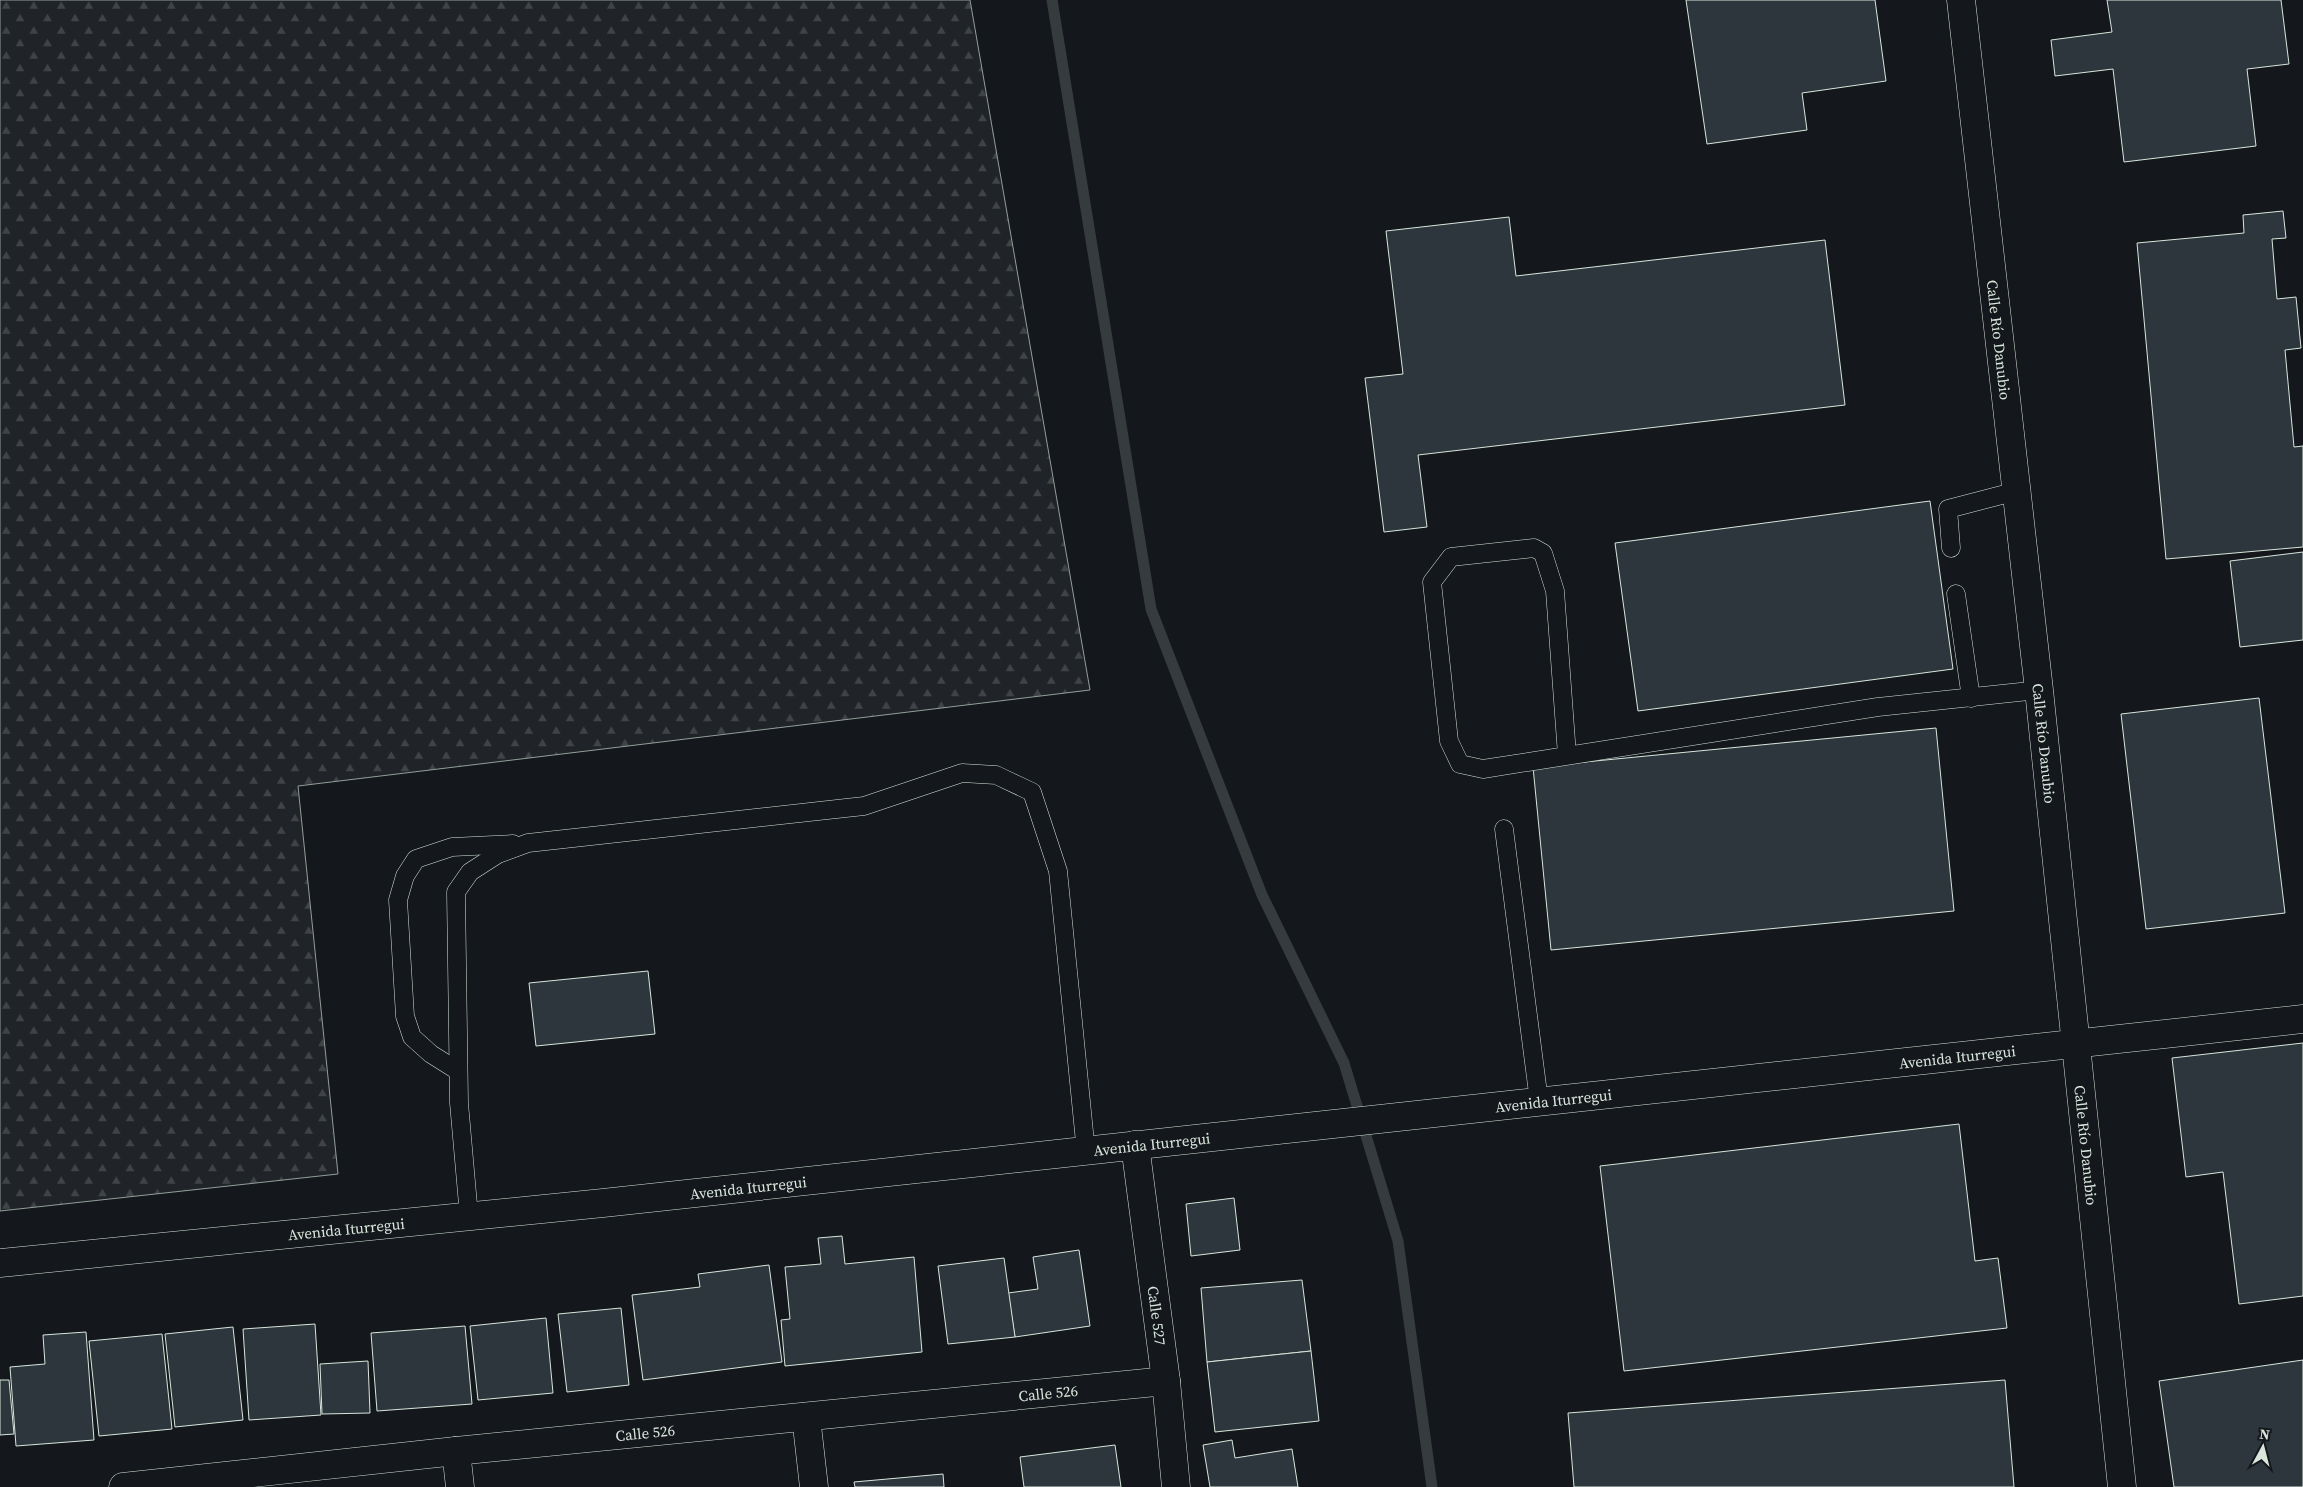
<svg xmlns="http://www.w3.org/2000/svg" width="2303" height="1487" font-family="'Source Serif 4',serif">
  <defs>
    <pattern id="forest-firs" width="22" height="20" patternUnits="userSpaceOnUse" patternTransform="scale(1.25)"><rect width="22" height="20" fill="#202428"/><path d="M5 1l3.5 6h-7zM16 11l3.5 6h-7z" fill="#404447"/></pattern>
  </defs>
  <rect width="100%" height="100%" fill="#14181c"/>
  <!-- forest -->
  <path fill="url(#forest-firs)" stroke="#939e99" d="M0,0H970L1090,690L298,786L338,1174L0,1211Z"/>
  <g fill="none" stroke-linecap="round" stroke-linejoin="round">
    <!-- stream -->
    <path stroke="#363b3e" stroke-width="11" d="M1052,0L1151,609L1262,895L1344,1063L1398,1241L1432,1487"/>
  </g>
  <!-- building -->
  <g fill="#2c363c" stroke="#d8e6dc">
    <path d="M1686,0H1875L1886,81L1802,93L1807,130L1707,144Z"/>
    <path d="M2107,0H2281L2289,64L2247,69L2256,146L2124,162L2113,69L2055,76L2051,40L2112,32Z"/>
    <path d="M2283,211L2286,238L2272,239L2277,299L2296,297L2301,348L2285,350L2294,447L2303,446V547L2166,559L2137,243L2244,233L2243,215Z"/>
    <path d="M1509,217L1516,276L1825,240L1845,405L1418,455L1427,527L1384,532L1365,378L1403,374L1386,231Z"/>
    <path d="M1930,501L1953,669L1638,711L1615,543Z"/>
    <path d="M2303,552V640L2240,647L2230,561Z"/>
    <path d="M2259,698L2285,913L2146,929L2121,714Z"/>
    <path d="M1936,728L1954,911L1551,950L1533,767Z"/>
    <path d="M648,971L655,1034L536,1046L529,983Z"/>
    <path d="M2303,1043V1296L2239,1304L2223,1172L2186,1177L2172,1058Z"/>
    <path d="M1959,1124L1975,1261L1998,1258L2007,1328L1624,1371L1600,1166Z"/>
    <path d="M1234,1198L1240,1250L1191,1256L1186,1204Z"/>
    <path d="M842,1236L845,1264L914,1257L922,1352L785,1366L781,1320L790,1319L785,1267L821,1264L818,1238Z"/>
    <path d="M1079,1250L1090,1326L1015,1337L1008,1293L1038,1289L1033,1257Z"/>
    <path d="M1004,1258L1015,1337L948,1344L938,1266Z"/>
    <path d="M769,1265L782,1362L643,1380L632,1295L700,1287L698,1274Z"/>
    <path d="M1302,1280L1311,1351L1207,1362L1201,1288Z"/>
    <path d="M621,1308L629,1385L567,1392L558,1314Z"/>
    <path d="M546,1318L553,1393L478,1400L470,1326Z"/>
    <path d="M315,1324L321,1415L249,1420L243,1329Z"/>
    <path d="M465,1326L472,1404L377,1411L371,1333Z"/>
    <path d="M233,1327L243,1420L175,1427L165,1334Z"/>
    <path d="M86,1332L94,1440L16,1446L10,1367L45,1364L43,1335Z"/>
    <path d="M162,1334L172,1429L99,1436L89,1341Z"/>
    <path d="M1311,1351L1319,1421L1215,1432L1207,1362Z"/>
    <path d="M2303,1360V1487H2174L2159,1381Z"/>
    <path d="M368,1361L370,1413L322,1414L320,1364Z"/>
    <path d="M0,1380H9L14,1434L0,1435Z"/>
    <path d="M2005,1380L2014,1487H1574L1568,1413Z"/>
    <path d="M1232,1440L1235,1458L1292,1449L1298,1487H1210L1203,1445Z"/>
    <path d="M1115,1445L1121,1487H1024L1020,1457Z"/>
    <path d="M943,1474L944,1487H855L854,1482Z"/>
  </g>
  <g fill="none" stroke-linecap="round" stroke-linejoin="round">
    <!-- service casing -->
    <g stroke="#d8e6dc" stroke-width="19">
      <g id="service">
        <path d="M1951,548L1948,509L2017,491"/>
        <path d="M1956,594L1971,698"/>
        <path d="M1567,755L1555,591L1543,553L1534,548L1451,557L1432,582L1449,741L1460,764L1483,769L1878,707L2039,690"/>
        <path d="M1504,829L1539,1101"/>
        <path d="M458,1071L431,1054L412,1037L405,1016L398,900L405,876L416,859L452,847L513,844"/>
        <path d="M469,1216L459,1103L456,892L470,872L498,854L528,843L864,806L962,773L996,775L1032,792L1058,871L1086,1152"/>
      </g>
    </g>
    <!-- minor casing -->
    <g stroke="#d8e6dc" stroke-width="29">
      <g id="minor">
        <path id="s1" d="M1961,0L2039,690L2122,1487"/>
        <path id="s2" d="M1135,1145L1166,1381L1176,1487"/>
        <path d="M806,1417L814,1487"/>
        <path d="M456,1451L460,1487"/>
        <path id="s3" d="M123,1487L456,1451L1166,1381"/>
      </g>
    </g>
    <!-- tertiary casing -->
    <g stroke="#d8e6dc" stroke-width="29">
      <g id="tertiary">
        <path id="s4" d="M0,1263L603,1203L2303,1019"/>
      </g>
    </g>
    <!-- service -->
    <use href="#service" stroke="#14181c" stroke-width="18"/>
    <!-- minor -->
    <use href="#minor" stroke="#14181c" stroke-width="28"/>
    <!-- tertiary -->
    <use href="#tertiary" stroke="#14181c" stroke-width="28"/>
  </g>
  <g text-anchor="middle" dominant-baseline="central" stroke-width="4" stroke-linejoin="round" paint-order="stroke">
    <!-- street labels -->
    <g font-size="15" fill="#d8e6dc" stroke="#14181c">
      <text stroke="none"><textPath href="#s1" startOffset="342">Calle Río Danubio</textPath></text>
      <text stroke="none"><textPath href="#s1" startOffset="748">Calle Río Danubio</textPath></text>
      <text stroke="none"><textPath href="#s4" startOffset="1968">Avenida Iturregui</textPath></text>
      <text stroke="none"><textPath href="#s4" startOffset="1562">Avenida Iturregui</textPath></text>
      <text stroke="none"><textPath href="#s4" startOffset="1158">Avenida Iturregui</textPath></text>
      <text stroke="none"><textPath href="#s1" startOffset="1152">Calle Río Danubio</textPath></text>
      <text stroke="none"><textPath href="#s4" startOffset="752">Avenida Iturregui</textPath></text>
      <text stroke="none"><textPath href="#s4" startOffset="348">Avenida Iturregui</textPath></text>
      <text stroke="none"><textPath href="#s2" startOffset="172">Calle 527</textPath></text>
      <text stroke="none"><textPath href="#s3" startOffset="930">Calle 526</textPath></text>
      <text stroke="none"><textPath href="#s3" startOffset="525">Calle 526</textPath></text>
    </g>
  </g>
  <!-- north arrow -->
  <g transform="translate(2263 1447) rotate(7)" stroke="#14181c" stroke-width="4" paint-order="stroke">
  <path d="M0-4L9 19L0 12L-9 19Z" fill="#d8e6dc"/>
  <text y="-8" font-size="14" font-weight="bold" text-anchor="middle" fill="#d8e6dc">N</text>
  </g>
</svg>
